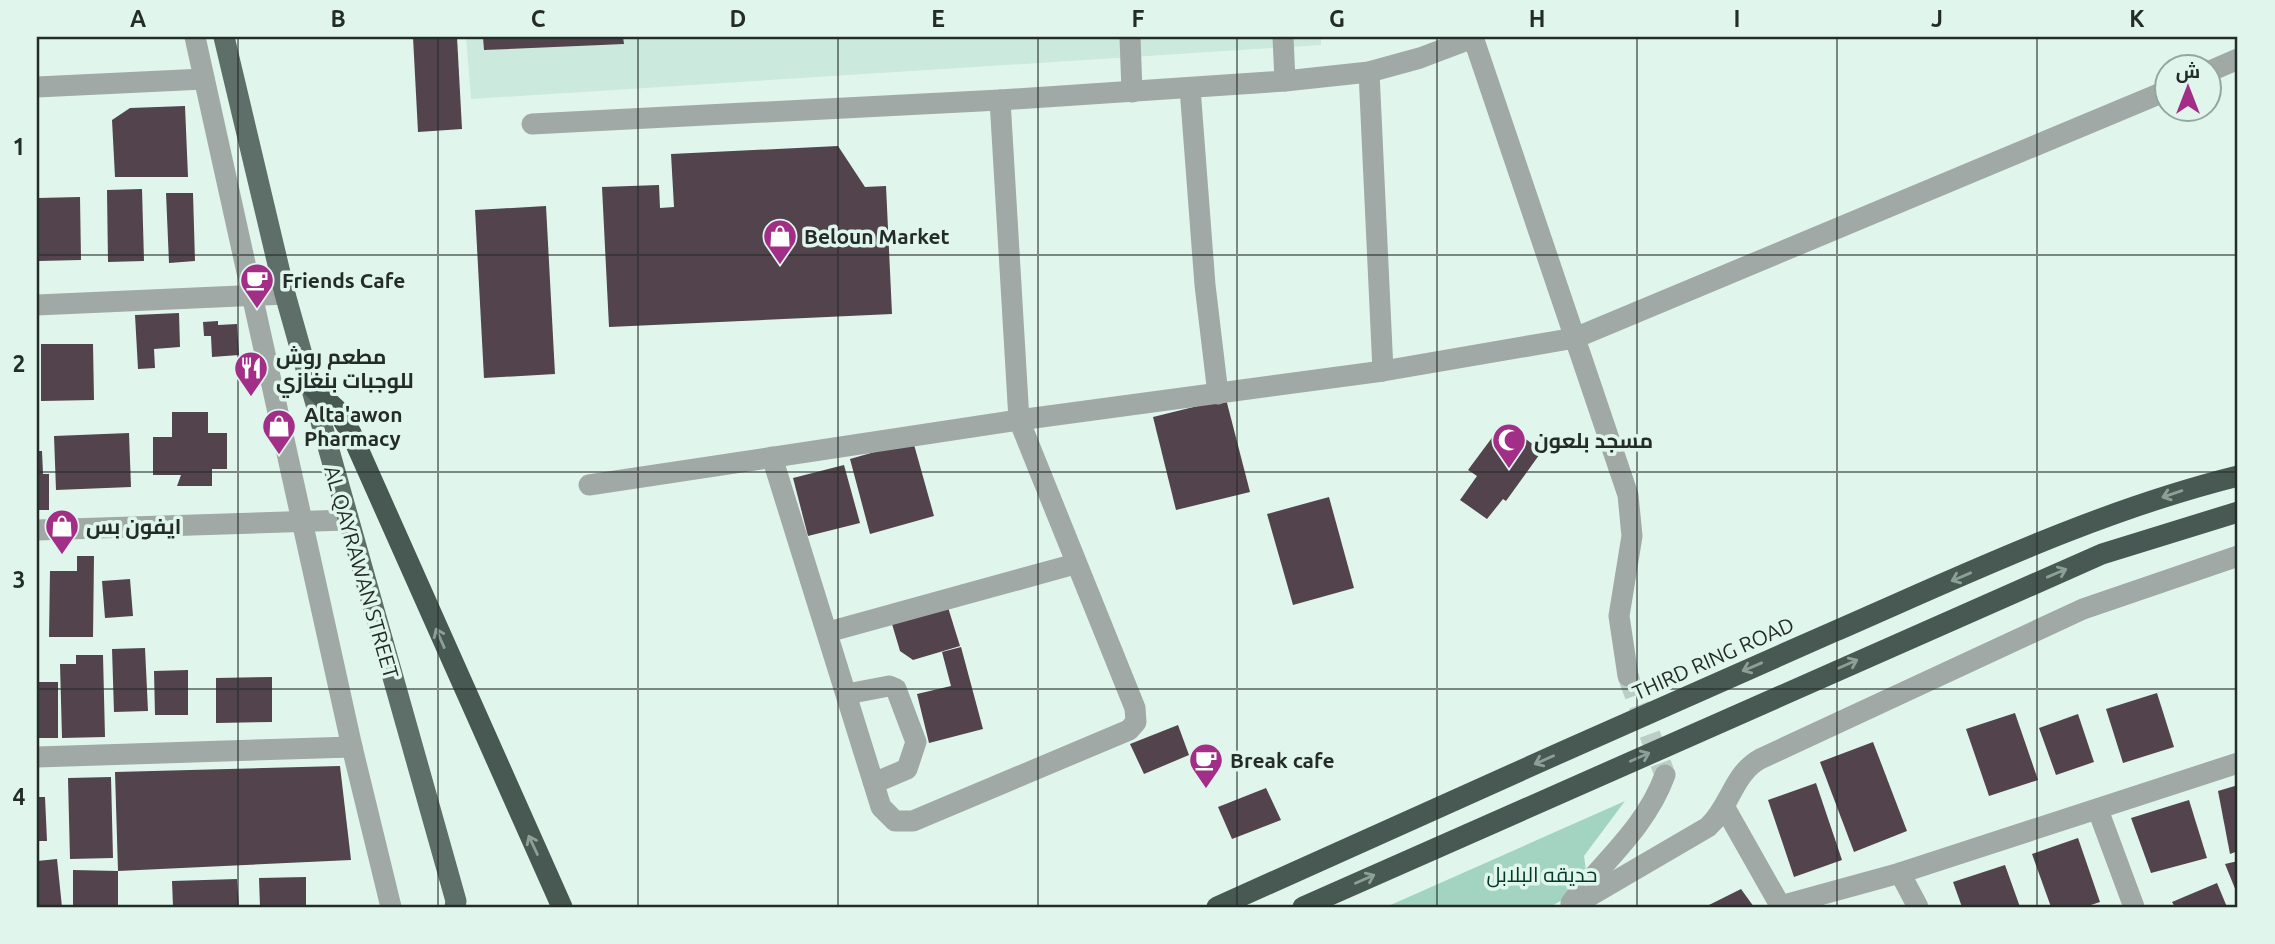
<svg xmlns="http://www.w3.org/2000/svg" width="2275" height="944" font-family="Ubuntu,Cairo,sans-serif">
  <rect width="100%" height="100%" fill="#e0f6ed"/>
  <!-- built -->
  <path fill="#cce9dd" d="M466,37H1321V45L471,99Z"/>
  <!-- green -->
  <path fill="#a3d4c2" d="M1625,801L1584,856L1588,885L1550,907H1386Z"/>
  <!-- building -->
  <g fill="#52434d">
    <path d="M413,37H457L462,129L418,132Z"/>
    <path d="M483,37H623L624,44L484,50Z"/>
    <path d="M185,106L188,177H115L112,120L130,108Z"/>
    <path d="M838,146L865,187L886,186L892,314L609,327L602,187L659,185L660,208L674,207L671,154Z"/>
    <path d="M142,189L144,261L108,262L107,190Z"/>
    <path d="M166,193H193L195,261L169,263Z"/>
    <path d="M80,197L81,260L39,261L38,198Z"/>
    <path d="M546,206L555,374L484,378L475,210Z"/>
    <path d="M179,313L180,347L154,349L155,368L138,369L135,315Z"/>
    <path d="M218,321V325L237,324L239,355L212,357L211,336H204L203,322Z"/>
    <path d="M41,344H93L94,400L41,401Z"/>
    <path d="M1226,399L1250,492L1176,510L1153,417Z"/>
    <path d="M172,412H208V433H227V469H212V486H177L181,475H153V437H172Z"/>
    <path d="M1511,428L1542,451L1506,501L1503,499L1487,519L1460,500L1477,476L1468,470L1497,431L1504,437Z"/>
    <path d="M129,433L131,487L56,490L54,436Z"/>
    <path d="M913,441L934,516L870,534L850,459Z"/>
    <path d="M37,451H42L43,474H49V510H37Z"/>
    <path d="M844,465L860,523L808,536L793,478Z"/>
    <path d="M1329,497L1354,588L1293,605L1267,514Z"/>
    <path d="M77,556H94L93,637H49L50,571H77Z"/>
    <path d="M130,579L133,616L105,618L102,581Z"/>
    <path d="M946,601L960,646L913,660L900,651L892,624Z"/>
    <path d="M961,647L983,729L929,743L917,694L951,686L942,652Z"/>
    <path d="M145,648L148,711L114,712L112,649Z"/>
    <path d="M76,655H103L105,737L62,738L60,664H76Z"/>
    <path d="M188,670V715H155L154,671Z"/>
    <path d="M272,677V722L216,723V678Z"/>
    <rect x="37" y="682" width="21" height="56"/>
    <path d="M2157,693L2174,747L2123,763L2106,709Z"/>
    <path d="M2015,713L2038,780L1989,796L1966,729Z"/>
    <path d="M2078,714L2094,762L2056,775L2039,728Z"/>
    <path d="M1178,725L1189,755L1144,774L1130,744Z"/>
    <path d="M1873,742L1907,831L1854,852L1820,762Z"/>
    <path d="M340,766L351,860L118,871L115,772Z"/>
    <path d="M111,777L113,858L70,859L68,778Z"/>
    <path d="M1816,783L1842,860L1794,877L1768,800Z"/>
    <path d="M2238,785V851L2230,854L2218,791Z"/>
    <path d="M1266,788L1281,820L1232,839L1218,807Z"/>
    <path d="M37,797H45L47,841H37Z"/>
    <path d="M2189,800L2207,858L2151,873L2131,818Z"/>
    <path d="M2078,838L2100,902L2085,907H2051L2032,854Z"/>
    <path d="M57,859L62,907H37V861Z"/>
    <path d="M2238,861V896L2225,864Z"/>
    <path d="M2005,865L2020,907H1962L1953,882Z"/>
    <path d="M73,870L118,871V907H73Z"/>
    <path d="M306,877V907H260L259,878Z"/>
    <path d="M237,879L239,907H173L172,881Z"/>
    <path d="M2217,883L2227,907H2175L2172,902Z"/>
    <path d="M1741,889L1754,907H1705Z"/>
  </g>
  <g fill="none" stroke-linecap="round" stroke-linejoin="round">
    <!-- minor-tunnel -->
    <path stroke="#bacec6" stroke-width="21" stroke-dasharray="21 10" stroke-linecap="butt" d="M1628,676L1665,775"/>
    <!-- minor -->
    <g stroke="#a0a9a5" stroke-width="21">
      <path d="M195,37L352,747L391,907"/>
      <path d="M1130,37L1132,92"/>
      <path d="M1283,37L1285,81"/>
      <path d="M1473,37L1628,495L1632,536L1619,616L1628,676"/>
      <path d="M1369,72L1383,371"/>
      <path d="M2208,72L2238,59"/>
      <path d="M37,87L204,79"/>
      <path d="M1190,88L1205,285L1218,394"/>
      <path d="M532,124L1000,100L1285,81L1369,72L1420,58L1473,38"/>
      <path d="M37,305L285,294"/>
      <path d="M772,457L881,807L895,821H913L1129,730L1136,722L1135,708L1019,420L1000,100"/>
      <path d="M589,485L1019,420L1383,371L1575,338L2166,91"/>
      <path d="M37,530L347,520"/>
      <path d="M828,632L1075,564"/>
      <path d="M847,694L889,686L896,689L916,742L907,769L874,783"/>
      <path d="M37,757L352,747"/>
      <path d="M1725,808L1781,907"/>
      <path d="M2098,810L2134,907"/>
      <path d="M1900,873L1918,907"/>
      <path d="M1571,903C1605,860 1646,827 1665,775"/>
      <path d="M1780,906L1900,873L2238,763"/>
      <path d="M1571,907L1708,827C1731,806 1732,775 1760,759L2083,609L2238,556"/>
    </g>
    <!-- major -->
    <path stroke="#5e6e68" stroke-width="21" d="M224,37L285,294L456,901L455,907"/>
    <!-- highway -->
    <g stroke="#475952" stroke-width="21">
      <path d="M310,385L336,409L351,433L562,907"/>
      <path d="M1217,907C1422,815 1627,722 1833,632C1966,574 2097,511 2238,476"/>
      <path d="M1303,907L2102,554L2238,512"/>
    </g>
  </g>
  <!-- one-way arrows -->
  <defs><path id="oneway-shaft" d="M-6 0H5M1.5-3L5.5 0L1.5 3" fill="none" stroke-width="1.6" stroke-linecap="round" stroke-linejoin="round" transform="scale(1.75)"/></defs>
  <g stroke="#8ca098">
    <use href="#oneway-shaft" transform="translate(2172 494) rotate(161)"/>
    <use href="#oneway-shaft" transform="translate(2057 573) rotate(-23)"/>
    <use href="#oneway-shaft" transform="translate(1961 577) rotate(157)"/>
    <use href="#oneway-shaft" transform="translate(440 638) rotate(-114)"/>
    <use href="#oneway-shaft" transform="translate(1848 664) rotate(-24)"/>
    <use href="#oneway-shaft" transform="translate(1752 667) rotate(157)"/>
    <use href="#oneway-shaft" transform="translate(1640 757) rotate(-24)"/>
    <use href="#oneway-shaft" transform="translate(1544 760) rotate(156)"/>
    <use href="#oneway-shaft" transform="translate(533 845) rotate(-115)"/>
    <use href="#oneway-shaft" transform="translate(1365 879) rotate(-24)"/>
  </g>
  <!-- grid -->
  <path fill="none" stroke="#242c29" stroke-width="2" stroke-opacity="0.55" d="M238,37V907M438,37V907M638,37V907M838,37V907M1038,37V907M1237,37V907M1437,37V907M1637,37V907M1837,37V907M2037,37V907M37,255H2238M37,472H2238M37,689H2238"/>
  <!-- icons -->
  <defs>
    <g id="shop-pin" transform="scale(1.75)"><path d="M0 17L-7.5 6A9.5 9.5 0 1 1 7.5 6Z" fill="#a22e88" stroke="#e0f6ed"/><path d="M-5-2.5h2.3a2.7 3.5 0 0 1 5.4 0H5L5.5 6h-11ZM-1.5-2.5h3a1.5 2.3 0 0 0-3 0Z" fill="#fff"/></g>
    <g id="cafe-pin" transform="scale(1.75)"><path d="M0 17L-7.5 6A9.5 9.5 0 1 1 7.5 6Z" fill="#a22e88" stroke="#e0f6ed"/><path d="M-5.5-4.5H6V0H3Q3 3.5 0 3.5H-2.5Q-5.5 3.5-5.5 0ZM3-3.2v2h1.7v-2ZM-6 4.5H4V6H-6Z" fill="#fff"/></g>
    <g id="restaurant-pin" transform="scale(1.75)"><path d="M0 17L-7.5 6A9.5 9.5 0 1 1 7.5 6Z" fill="#a22e88" stroke="#e0f6ed"/><path d="M-5-6h1v4h1v-4h1v4h1v-4h1v5L-1.5 .5V6h-2V.5L-5-1ZM5-6V6H3V1.5H1.5Q1.5-4 5-6Z" fill="#fff"/></g>
    <g id="mosque-pin" transform="scale(1.75)"><path d="M0 17L-7.5 6A9.5 9.5 0 1 1 7.5 6Z" fill="#a22e88" stroke="#e0f6ed"/><path d="M3.5-4.9A6 6 0 1 0 3.5 4.9A5 5 0 1 1 3.5-4.9Z" fill="#fff"/></g>
  </defs>
  <g fill-rule="evenodd">
    <use href="#shop-pin" x="780" y="236"/>
    <use href="#cafe-pin" x="257" y="280"/>
    <use href="#restaurant-pin" x="251" y="368"/>
    <use href="#shop-pin" x="279" y="426"/>
    <use href="#mosque-pin" x="1509" y="440"/>
    <use href="#shop-pin" x="62" y="526"/>
    <use href="#cafe-pin" x="1206" y="760"/>
  </g>
  <g text-anchor="middle" dominant-baseline="central" stroke-width="7" stroke-linejoin="round" paint-order="stroke">
    <!-- poi labels -->
    <g font-size="21" font-weight="bold" fill="#242c29" stroke="#e0f6ed" text-anchor="start">
      <text x="804" y="236">Beloun Market</text>
      <text x="282" y="280">Friends Cafe</text>
      <text x="276" y="356">مطعم روش<tspan x="276" dy="24">للوجبات بنغازي</tspan></text>
      <text x="304" y="414">Alta'awon<tspan x="304" dy="24">Pharmacy</tspan></text>
      <text x="1534" y="440">مسجد بلعون</text>
      <text x="86" y="526">ايفون بس</text>
      <text x="1230" y="760">Break cafe</text>
    </g>
    <!-- street labels -->
    <g font-size="21" fill="#242c29" stroke="#e0f6ed">
      <text transform="translate(362 572) rotate(74)">AL QAYRAWAN STREET</text>
      <text transform="translate(1713 658) rotate(-24)">THIRD RING ROAD</text>
    </g>
    <!-- park labels -->
    <g font-size="21" fill="#00382a" stroke="#e0f6ed">
      <text x="1542" y="874">حديقه البلابل</text>
    </g>
  </g>
  <!-- border -->
  <rect width="2275" height="944" fill="none" stroke="#e0f6ed" stroke-width="77"/>
  <!-- north arrow -->
  <g transform="translate(2188 88)"><circle r="33" fill="#e0f6ed" stroke="#95a59f" stroke-width="2"/>
  <path d="M0-5L12 26L0 18L-12 26Z" fill="#a22e88"/>
  <text y="-10" font-size="19" font-weight="bold" text-anchor="middle" fill="#242c29">ش</text>
  </g>
  <rect x="38" y="38" width="2198" height="868" fill="none" stroke="#242c29" stroke-width="2.5"/>
  <g font-size="23" text-anchor="middle" font-weight="bold" fill="#242c29">
    <text x="138" y="27">A</text>
    <text x="338" y="27">B</text>
    <text x="538" y="27">C</text>
    <text x="738" y="27">D</text>
    <text x="938" y="27">E</text>
    <text x="1138" y="27">F</text>
    <text x="1337" y="27">G</text>
    <text x="1537" y="27">H</text>
    <text x="1737" y="27">I</text>
    <text x="1937" y="27">J</text>
    <text x="2137" y="27">K</text>
    <text x="19" y="155">1</text>
    <text x="19" y="372">2</text>
    <text x="19" y="588">3</text>
    <text x="19" y="805">4</text>
  </g>
</svg>
